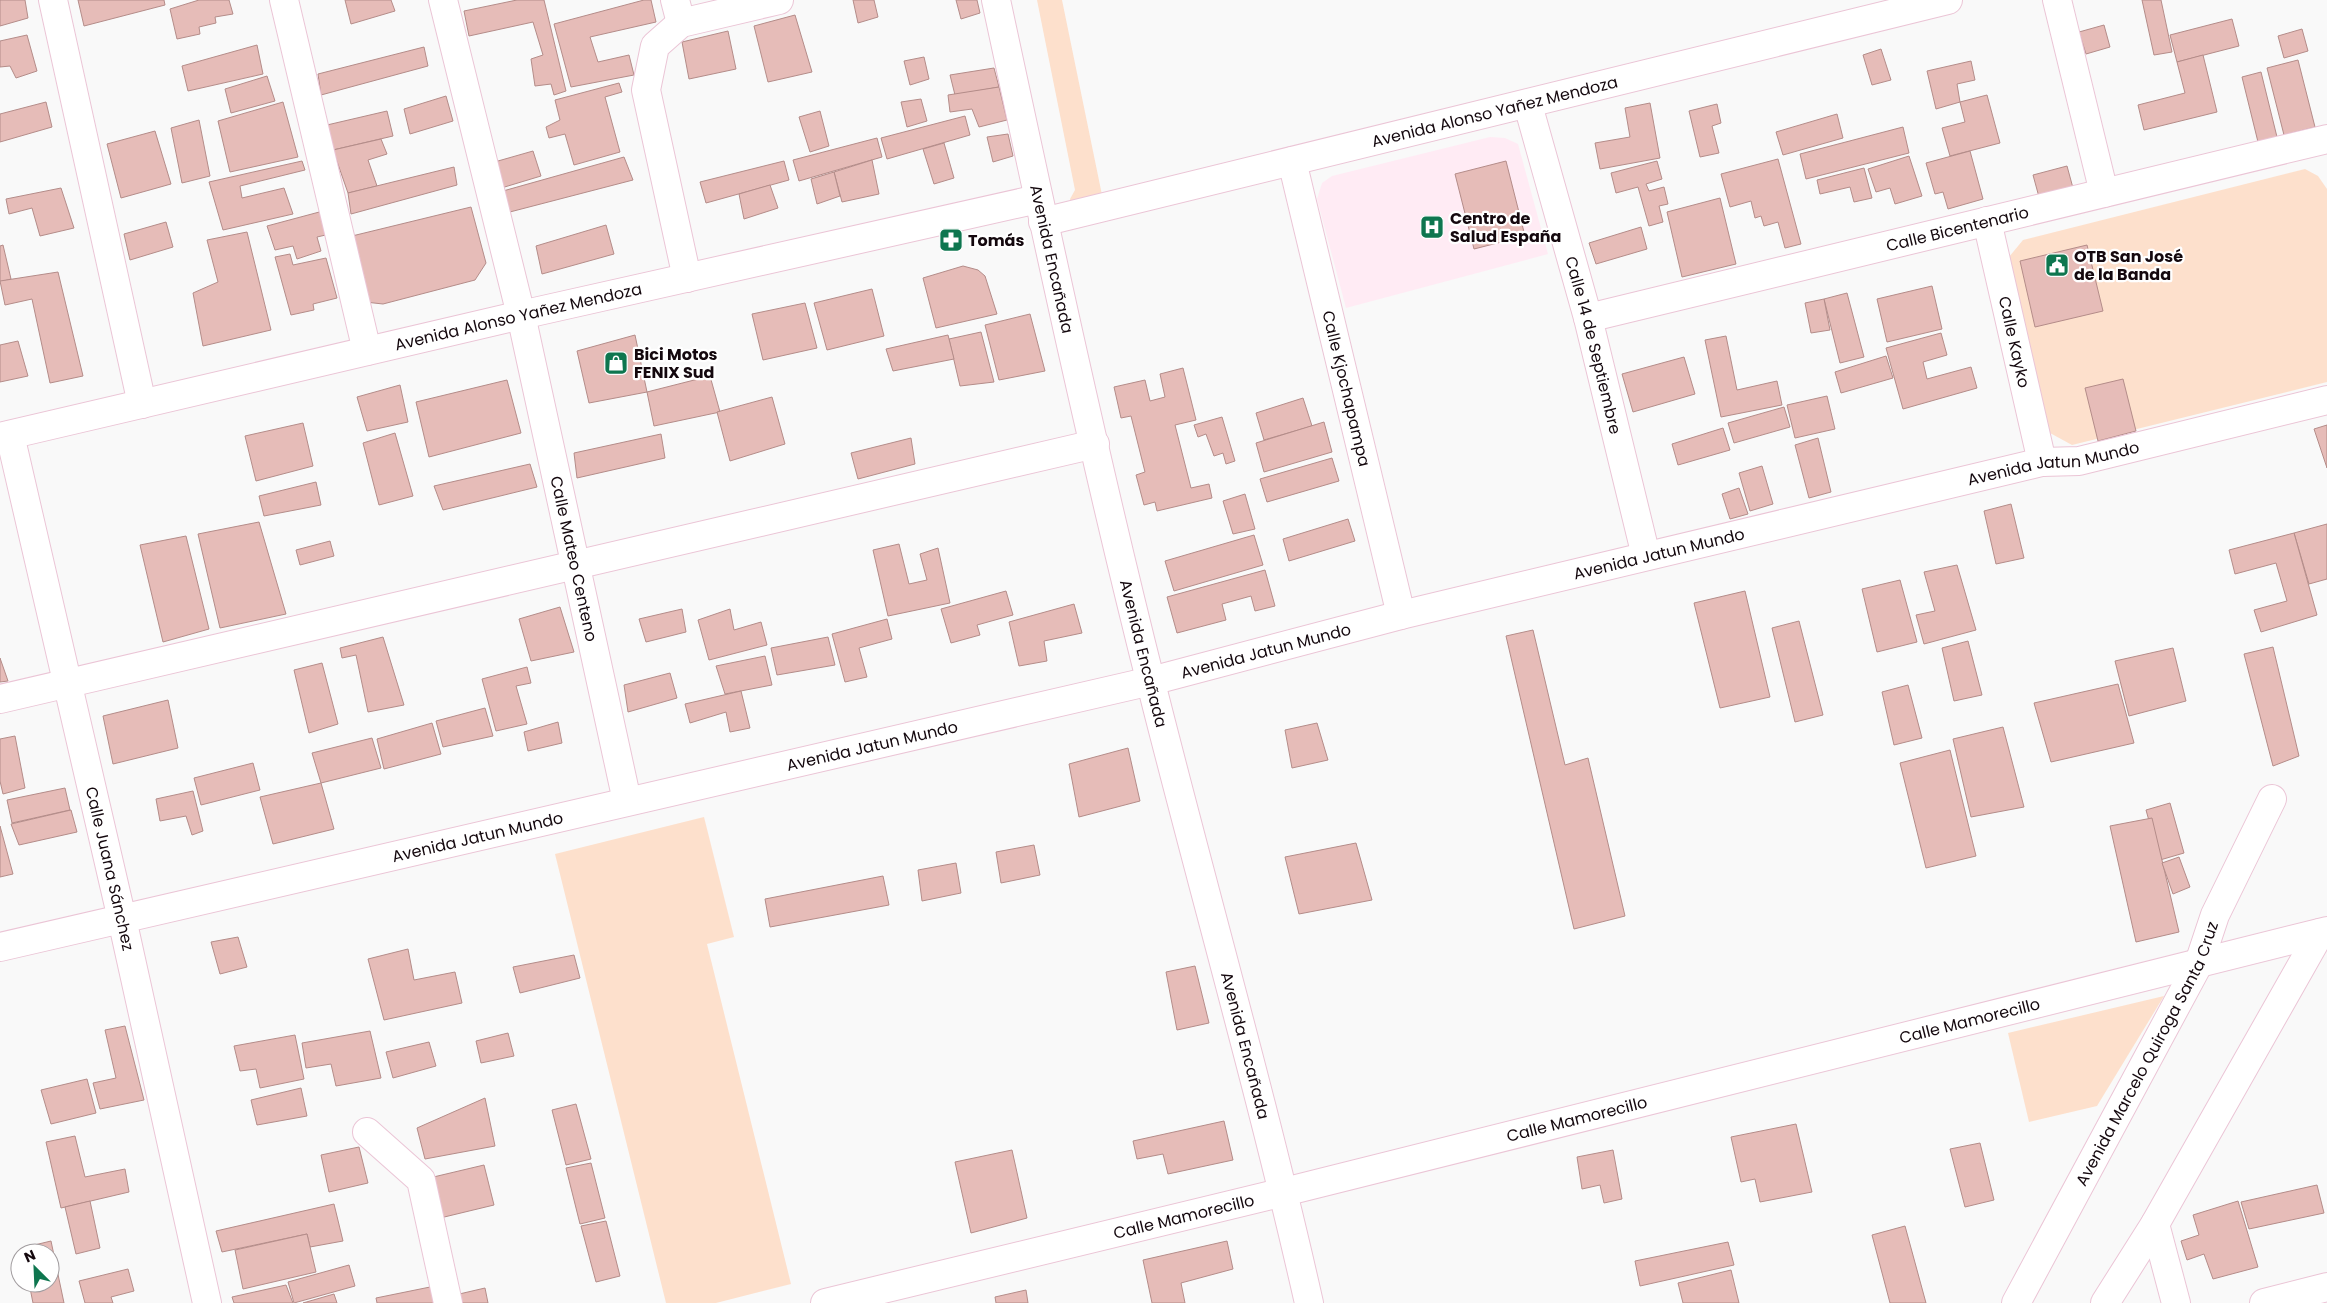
<svg xmlns="http://www.w3.org/2000/svg" width="2327" height="1303" font-family="Poppins,sans-serif">
  <rect width="100%" height="100%" fill="#f9f9f9"/>
  <!-- built -->
  <path fill="#ffebf4" d="M1490,137L1505,138L1518,144L1548,254L1346,308L1317,199L1322,183L1332,176Z"/>
  <!-- green -->
  <g fill="#fde0cc">
    <path d="M1037,0H1062L1102,195L1071,203L1070,199L1075,190Z"/>
    <path d="M2305,169L2318,176L2327,189V382L2072,445L2050,433L2009,257L2023,240Z"/>
    <path d="M704,817L734,937L707,944L791,1284L716,1303H666L555,854Z"/>
    <path d="M2164,996L2097,1106L2029,1122L2008,1033Z"/>
  </g>
  <!-- building -->
  <g fill="#e6bcb8" stroke="#b48c89">
    <path d="M0,0H25L28,18L0,26Z"/>
    <path d="M78,0H164L165,5L84,26Z"/>
    <path d="M199,0H229L233,14L215,17L216,23L199,27L200,34L177,39L170,9Z"/>
    <path d="M345,0H391L395,11L351,24Z"/>
    <path d="M517,0H544L566,91L554,95L551,84L535,86L531,59L543,55L533,22L469,36L464,11Z"/>
    <path d="M644,0H651L656,22L590,37L598,62L629,55L634,75L571,87L554,24Z"/>
    <path d="M853,0H874L878,17L858,23Z"/>
    <path d="M956,0H977L980,13L961,19Z"/>
    <path d="M2142,0H2161L2172,52L2154,55Z"/>
    <path d="M795,15L812,72L768,82L754,26Z"/>
    <path d="M2232,19L2239,46L2177,62L2170,35Z"/>
    <path d="M2104,25L2110,47L2086,54L2079,32Z"/>
    <path d="M2302,29L2308,51L2284,58L2278,36Z"/>
    <path d="M728,31L736,69L689,79L682,42Z"/>
    <path d="M27,35L37,71L16,78L10,66L0,67V41Z"/>
    <path d="M257,45L263,74L188,91L182,66Z"/>
    <path d="M424,47L428,66L321,95L318,74Z"/>
    <path d="M1881,49L1891,80L1872,85L1863,55Z"/>
    <path d="M2203,55L2217,112L2144,130L2138,105L2185,93L2177,62Z"/>
    <path d="M924,57L929,79L910,85L904,61Z"/>
    <path d="M2298,60L2315,127L2284,135L2267,68Z"/>
    <path d="M1971,61L1975,80L1957,84L1960,102L1936,109L1927,71Z"/>
    <path d="M994,68L999,87L955,95L950,75Z"/>
    <path d="M2261,72L2277,137L2258,142L2242,77Z"/>
    <path d="M267,76L275,101L231,113L225,89Z"/>
    <path d="M619,83L622,92L605,97L620,152L574,165L565,134L549,138L546,127L560,120L555,100Z"/>
    <path d="M999,87L1007,120L979,127L972,109L950,112L948,95Z"/>
    <path d="M1987,95L2000,143L1950,156L1942,128L1965,122L1960,102Z"/>
    <path d="M446,96L453,121L410,134L404,109Z"/>
    <path d="M921,99L927,121L907,127L901,102Z"/>
    <path d="M46,102L52,127L0,142V114Z"/>
    <path d="M283,102L298,157L230,172L218,121Z"/>
    <path d="M1650,103L1660,158L1600,169L1595,143L1630,137L1625,108Z"/>
    <path d="M1717,104L1721,123L1712,126L1719,153L1700,157L1689,111Z"/>
    <path d="M387,111L393,136L333,150L327,125Z"/>
    <path d="M820,111L829,146L810,152L799,117Z"/>
    <path d="M1837,114L1843,138L1783,155L1776,132Z"/>
    <path d="M965,116L970,135L887,159L881,138Z"/>
    <path d="M199,120L210,176L182,183L171,128Z"/>
    <path d="M1903,127L1909,153L1806,179L1800,154Z"/>
    <path d="M155,131L171,184L121,198L107,144Z"/>
    <path d="M1008,134L1013,156L993,162L987,137Z"/>
    <path d="M877,138L882,157L799,181L793,160Z"/>
    <path d="M381,139L387,154L368,160L377,186L348,193L333,150Z"/>
    <path d="M944,143L954,178L934,184L923,149Z"/>
    <path d="M533,151L541,176L498,189L491,163Z"/>
    <path d="M1970,151L1983,199L1948,209L1943,192L1935,194L1926,163Z"/>
    <path d="M1909,156L1922,196L1895,204L1890,188L1876,192L1868,169Z"/>
    <path d="M624,157L633,180L506,213L503,191Z"/>
    <path d="M1778,159L1801,244L1785,248L1778,222L1764,226L1761,216L1755,218L1751,201L1730,207L1721,174Z"/>
    <path d="M872,160L879,194L842,202L834,172Z"/>
    <path d="M302,161L305,170L240,186L242,198L284,188L293,214L223,230L209,182Z"/>
    <path d="M784,161L789,180L706,203L700,182Z"/>
    <path d="M1506,161L1525,236L1474,249L1455,174Z"/>
    <path d="M1657,161L1662,179L1646,184L1649,191L1664,187L1668,204L1659,206L1663,222L1649,226L1638,187L1616,193L1611,173Z"/>
    <path d="M2067,166L2073,188L2039,197L2033,175Z"/>
    <path d="M454,167L457,185L351,214L348,193Z"/>
    <path d="M1864,168L1872,198L1854,202L1850,187L1820,194L1817,180Z"/>
    <path d="M834,172L840,196L817,204L811,179Z"/>
    <path d="M770,185L778,208L744,219L739,194Z"/>
    <path d="M61,188L74,228L40,236L32,208L9,214L6,199Z"/>
    <path d="M1720,198L1736,264L1682,277L1667,212Z"/>
    <path d="M471,207L486,263L475,280L383,304L365,302L352,236Z"/>
    <path d="M323,211L330,234L317,237L321,251L297,259L293,246L275,250L267,226Z"/>
    <path d="M166,222L173,247L130,260L124,234Z"/>
    <path d="M606,225L614,254L542,274L536,246Z"/>
    <path d="M1641,227L1647,249L1596,264L1589,243Z"/>
    <path d="M247,232L271,330L203,346L193,293L218,282L207,240Z"/>
    <path d="M3,245L11,279L0,282V246Z"/>
    <path d="M2087,245L2103,311L2035,327L2020,261Z"/>
    <path d="M290,254L293,265L326,258L337,298L313,304L314,310L291,315L275,257Z"/>
    <path d="M963,266L978,270L985,276L997,314L936,328L923,278Z"/>
    <path d="M58,272L83,376L50,383L32,299L5,305L0,281Z"/>
    <path d="M1932,286L1942,329L1887,342L1877,299Z"/>
    <path d="M872,289L884,336L827,350L814,303Z"/>
    <path d="M1847,293L1864,357L1840,363L1824,299Z"/>
    <path d="M1824,299L1830,330L1811,333L1805,303Z"/>
    <path d="M805,303L817,348L763,360L752,314Z"/>
    <path d="M1030,314L1045,371L999,380L985,325Z"/>
    <path d="M981,332L994,382L960,386L949,339Z"/>
    <path d="M1941,333L1947,355L1923,362L1927,379L1971,367L1977,388L1903,409L1886,348Z"/>
    <path d="M635,335L647,392L589,403L577,351Z"/>
    <path d="M948,335L954,359L893,371L886,349Z"/>
    <path d="M1726,336L1737,390L1777,381L1782,405L1721,417L1705,340Z"/>
    <path d="M18,341L28,376L0,382V345Z"/>
    <path d="M1886,356L1893,378L1841,393L1835,372Z"/>
    <path d="M1684,357L1695,394L1633,412L1622,374Z"/>
    <path d="M1183,368L1196,420L1175,425L1191,488L1209,484L1212,498L1157,511L1155,502L1144,505L1136,475L1145,472L1131,416L1121,418L1114,387L1145,380L1150,401L1165,397L1160,374Z"/>
    <path d="M710,376L720,412L654,426L647,392Z"/>
    <path d="M2123,379L2136,431L2098,441L2085,388Z"/>
    <path d="M507,380L521,433L429,457L416,402Z"/>
    <path d="M400,385L408,422L367,431L357,397Z"/>
    <path d="M1827,396L1835,429L1795,438L1787,405Z"/>
    <path d="M772,397L785,444L730,461L717,412Z"/>
    <path d="M1303,398L1312,426L1264,440L1256,413Z"/>
    <path d="M1784,407L1790,427L1734,443L1728,423Z"/>
    <path d="M1222,417L1235,461L1226,464L1223,453L1214,456L1206,434L1198,437L1194,425Z"/>
    <path d="M1324,422L1332,452L1264,472L1256,443Z"/>
    <path d="M303,423L313,466L256,481L245,436Z"/>
    <path d="M2327,425V468L2314,429Z"/>
    <path d="M1723,428L1730,450L1678,465L1672,444Z"/>
    <path d="M395,433L413,496L379,505L363,443Z"/>
    <path d="M661,434L665,458L577,478L574,453Z"/>
    <path d="M911,438L915,464L858,479L851,453Z"/>
    <path d="M1818,438L1831,492L1809,498L1795,445Z"/>
    <path d="M1332,458L1339,481L1267,502L1260,479Z"/>
    <path d="M530,464L537,487L443,510L434,486Z"/>
    <path d="M1762,466L1773,504L1750,511L1739,473Z"/>
    <path d="M316,482L321,505L264,516L259,496Z"/>
    <path d="M1739,488L1748,514L1730,519L1722,494Z"/>
    <path d="M1245,494L1255,529L1233,534L1223,501Z"/>
    <path d="M2011,504L2024,558L1996,564L1984,511Z"/>
    <path d="M1348,519L1355,541L1289,561L1283,539Z"/>
    <path d="M259,522L286,614L220,628L198,534Z"/>
    <path d="M2327,524V579L2309,584L2294,533Z"/>
    <path d="M2294,533L2317,615L2261,632L2254,610L2287,601L2276,563L2235,574L2229,550Z"/>
    <path d="M1254,535L1263,565L1174,591L1165,561Z"/>
    <path d="M186,536L209,629L163,642L140,545Z"/>
    <path d="M330,541L334,556L300,565L296,550Z"/>
    <path d="M899,544L909,584L927,580L920,554L938,548L950,603L888,616L873,550Z"/>
    <path d="M1957,565L1976,630L1924,644L1916,615L1935,611L1924,572Z"/>
    <path d="M1265,570L1275,606L1255,611L1251,596L1222,604L1226,620L1177,633L1167,597Z"/>
    <path d="M1900,580L1917,642L1877,652L1862,589Z"/>
    <path d="M1006,591L1013,615L977,625L980,635L951,643L941,609Z"/>
    <path d="M1745,591L1770,697L1720,708L1694,603Z"/>
    <path d="M1074,604L1082,633L1044,641L1047,661L1019,666L1009,622Z"/>
    <path d="M560,607L574,652L531,661L519,619Z"/>
    <path d="M682,609L686,632L646,642L639,619Z"/>
    <path d="M730,609L734,630L761,622L767,645L709,660L698,620Z"/>
    <path d="M887,619L892,639L859,648L867,677L845,682L832,634Z"/>
    <path d="M1799,621L1823,715L1795,722L1772,628Z"/>
    <path d="M1533,630L1565,765L1588,758L1625,916L1574,929L1506,636Z"/>
    <path d="M383,637L404,705L368,712L356,655L342,658L340,648Z"/>
    <path d="M828,637L835,665L777,675L771,648Z"/>
    <path d="M1968,641L1982,695L1954,701L1942,648Z"/>
    <path d="M2273,647L2299,756L2273,766L2244,654Z"/>
    <path d="M2173,648L2186,701L2129,716L2115,661Z"/>
    <path d="M765,656L772,685L725,694L716,666Z"/>
    <path d="M0,658L8,681L0,682Z"/>
    <path d="M322,663L338,724L309,733L294,670Z"/>
    <path d="M527,667L531,683L516,686L527,724L496,731L482,679Z"/>
    <path d="M670,673L677,698L628,712L624,685Z"/>
    <path d="M2118,684L2134,743L2051,762L2034,703Z"/>
    <path d="M1908,685L1922,738L1894,745L1882,692Z"/>
    <path d="M741,691L750,728L730,732L726,712L690,723L685,704Z"/>
    <path d="M168,700L178,748L113,764L103,716Z"/>
    <path d="M485,708L493,736L443,747L436,721Z"/>
    <path d="M558,722L562,743L528,751L524,732Z"/>
    <path d="M432,723L441,754L384,769L377,739Z"/>
    <path d="M1317,723L1328,760L1292,768L1285,730Z"/>
    <path d="M2003,727L2024,807L1971,817L1953,739Z"/>
    <path d="M15,736L25,788L3,794L0,781V739Z"/>
    <path d="M372,738L381,768L321,783L312,753Z"/>
    <path d="M1128,748L1140,801L1079,817L1069,764Z"/>
    <path d="M1950,750L1976,856L1926,868L1900,763Z"/>
    <path d="M253,763L260,790L201,805L194,778Z"/>
    <path d="M321,783L334,829L273,844L260,797Z"/>
    <path d="M65,788L70,810L12,823L7,800Z"/>
    <path d="M193,791L203,831L192,835L186,816L160,821L156,799Z"/>
    <path d="M2170,803L2184,853L2160,860L2146,810Z"/>
    <path d="M71,810L77,832L19,845L11,824Z"/>
    <path d="M2152,818L2179,932L2136,942L2110,826Z"/>
    <path d="M0,826L13,874L0,877Z"/>
    <path d="M1356,843L1372,900L1299,914L1285,857Z"/>
    <path d="M1034,845L1040,875L1001,883L996,852Z"/>
    <path d="M2179,857L2190,887L2173,894L2162,863Z"/>
    <path d="M956,863L961,893L922,901L918,870Z"/>
    <path d="M883,876L889,905L770,927L765,899Z"/>
    <path d="M238,937L247,967L220,974L211,942Z"/>
    <path d="M408,949L414,980L455,972L462,1003L384,1020L368,959Z"/>
    <path d="M574,955L580,978L520,993L513,967Z"/>
    <path d="M1195,966L1209,1023L1177,1030L1166,972Z"/>
    <path d="M125,1026L144,1100L100,1109L93,1083L116,1078L105,1030Z"/>
    <path d="M370,1031L381,1078L336,1086L331,1064L306,1068L302,1043Z"/>
    <path d="M508,1033L514,1056L481,1063L476,1041Z"/>
    <path d="M295,1035L304,1079L260,1088L256,1069L240,1071L234,1046Z"/>
    <path d="M429,1042L436,1066L393,1078L386,1052Z"/>
    <path d="M87,1079L96,1113L51,1124L41,1090Z"/>
    <path d="M301,1088L307,1116L257,1125L251,1100Z"/>
    <path d="M485,1098L495,1146L425,1159L417,1128Z"/>
    <path d="M576,1104L591,1159L566,1165L552,1110Z"/>
    <path d="M1224,1121L1233,1160L1168,1174L1163,1154L1137,1159L1133,1141Z"/>
    <path d="M1796,1124L1812,1192L1760,1202L1755,1179L1741,1182L1731,1137Z"/>
    <path d="M75,1136L85,1177L125,1169L129,1192L61,1208L46,1142Z"/>
    <path d="M1980,1143L1994,1200L1965,1207L1950,1149Z"/>
    <path d="M359,1147L368,1183L329,1192L321,1155Z"/>
    <path d="M1012,1150L1027,1218L971,1233L955,1162Z"/>
    <path d="M1613,1150L1622,1199L1604,1203L1600,1185L1582,1189L1577,1157Z"/>
    <path d="M591,1163L605,1218L580,1224L566,1168Z"/>
    <path d="M484,1165L494,1205L436,1219L425,1179Z"/>
    <path d="M2317,1185L2324,1213L2249,1229L2241,1202Z"/>
    <path d="M90,1201L100,1248L76,1254L65,1207Z"/>
    <path d="M2238,1201L2258,1267L2213,1279L2204,1254L2187,1260L2181,1241L2199,1235L2193,1215Z"/>
    <path d="M334,1204L343,1241L310,1247L307,1234L222,1252L216,1231Z"/>
    <path d="M606,1221L620,1276L596,1282L581,1226Z"/>
    <path d="M1905,1226L1926,1303H1890L1872,1235Z"/>
    <path d="M307,1234L316,1272L243,1289L235,1250Z"/>
    <path d="M51,1241L64,1303H33L29,1283H50V1253H23L22,1248Z"/>
    <path d="M1227,1241L1233,1269L1181,1283L1185,1303H1152L1143,1260Z"/>
    <path d="M1728,1242L1734,1265L1640,1286L1635,1261Z"/>
    <path d="M349,1265L355,1286L294,1303L288,1282Z"/>
    <path d="M128,1269L134,1291L111,1297L113,1303H85L79,1281Z"/>
    <path d="M1731,1270L1739,1303H1683L1678,1283Z"/>
    <path d="M286,1285L293,1303H234L232,1297Z"/>
    <path d="M435,1286L439,1303H377L376,1298Z"/>
    <path d="M485,1288L488,1303H456L455,1295Z"/>
    <path d="M1026,1290L1028,1303H996L995,1297Z"/>
    <path d="M334,1294L337,1303H303Z"/>
  </g>
  <g fill="none" stroke-linecap="round" stroke-linejoin="round">
    <!-- minor casing -->
    <g stroke="#ebc5d6" stroke-width="30">
      <g id="minor">
        <path d="M53,0L142,404"/>
        <path d="M284,0L367,351"/>
        <path id="s1" d="M443,0L521,315L627,801"/>
        <path d="M675,0L681,23"/>
        <path d="M2057,0L2104,193"/>
        <path id="s2" d="M1528,105L1588,318L1646,556"/>
        <path id="s3" d="M1292,161L1401,615"/>
        <path id="s4" d="M1987,221L2042,462"/>
        <path id="s5" d="M1043,222L1948,0"/>
        <path d="M687,278L646,90L655,46L681,23L779,0"/>
        <path id="s6" d="M1588,318L2327,139"/>
        <path id="s7" d="M10,435L122,919L207,1303"/>
        <path d="M0,699L1095,444"/>
        <path id="s8" d="M0,947L1151,681L1401,615L2042,462L2079,461L2327,400"/>
        <path d="M367,1132L421,1180L448,1303"/>
        <path d="M2155,1224L2176,1303"/>
        <path id="s9" d="M825,1303L1284,1192L2327,931"/>
        <path id="s10" d="M2016,1303L2199,963L2215,915L2272,799"/>
        <path d="M2105,1303L2155,1224L2320,933"/>
        <path d="M2264,1303L2327,1287"/>
      </g>
    </g>
    <!-- major casing -->
    <g stroke="#ebc5d6" stroke-width="30">
      <g id="major">
        <path id="s11" d="M996,0C1045,228 1094,457 1151,683C1203,890 1262,1095 1309,1303"/>
        <path id="s12" d="M0,437L521,315L1038,199"/>
      </g>
    </g>
    <!-- minor -->
    <use href="#minor" stroke="#fff" stroke-width="28"/>
    <!-- major -->
    <use href="#major" stroke="#fff" stroke-width="28"/>
  </g>
  <!-- icons -->
  <defs>
    <g id="hospital-square" transform="scale(1.25)"><rect x="-9" y="-9" width="18" height="18" rx="4" fill="#0e764f" stroke="#fff"/><path d="M-5-5h3v3.5h4V-5h3V5h-3V1.5h-4V5h-3Z" fill="#fff"/></g>
    <g id="pharmacy-square" transform="scale(1.25)"><rect x="-9" y="-9" width="18" height="18" rx="4" fill="#0e764f" stroke="#fff"/><path d="M-2-6h4v4h4v4h-4v4h-4v-4h-4v-4h4Z" fill="#fff"/></g>
    <g id="civic-square" transform="scale(1.25)"><rect x="-9" y="-9" width="18" height="18" rx="4" fill="#0e764f" stroke="#fff"/><path d="M-.6-6.5H3V-4.5H.6V-3L4-1V1h2V6H-6V1h2V-1L-.6-3ZM-1.2 2.5V6h2.4V2.5Z" fill="#fff"/></g>
    <g id="shop-square" transform="scale(1.25)"><rect x="-9" y="-9" width="18" height="18" rx="4" fill="#0e764f" stroke="#fff"/><path d="M-5-2.5h2.3a2.7 3.5 0 0 1 5.4 0H5L5.5 6h-11ZM-1.5-2.5h3a1.5 2.3 0 0 0-3 0Z" fill="#fff"/></g>
  </defs>
  <g fill-rule="evenodd">
    <use href="#hospital-square" x="1432" y="227"/>
    <use href="#pharmacy-square" x="951" y="240"/>
    <use href="#civic-square" x="2057" y="265"/>
    <use href="#shop-square" x="616" y="363"/>
  </g>
  <g text-anchor="middle" dominant-baseline="central" stroke-width="4.5" stroke-linejoin="round" paint-order="stroke">
    <!-- street labels -->
    <g font-size="16" fill="#14080e" stroke="#fff">
      <text stroke="none"><textPath href="#s5" startOffset="465">Avenida Alonso Yañez Mendoza</textPath></text>
      <text stroke="none"><textPath href="#s6" startOffset="380">Calle Bicentenario</textPath></text>
      <text stroke="none"><textPath href="#s11" startOffset="265">Avenida Encañada</textPath></text>
      <text stroke="none"><textPath href="#s12" startOffset="532">Avenida Alonso Yañez Mendoza</textPath></text>
      <text stroke="none"><textPath href="#s4" startOffset="124">Calle Kayko</textPath></text>
      <text stroke="none"><textPath href="#s2" startOffset="249">Calle 14 de Septiembre</textPath></text>
      <text stroke="none"><textPath href="#s3" startOffset="234">Calle Kjochapampa</textPath></text>
      <text stroke="none"><textPath href="#s8" startOffset="2110">Avenida Jatun Mundo</textPath></text>
      <text stroke="none"><textPath href="#s8" startOffset="1705">Avenida Jatun Mundo</textPath></text>
      <text stroke="none"><textPath href="#s1" startOffset="574">Calle Mateo Centeno</textPath></text>
      <text stroke="none"><textPath href="#s8" startOffset="1300">Avenida Jatun Mundo</textPath></text>
      <text stroke="none"><textPath href="#s11" startOffset="670">Avenida Encañada</textPath></text>
      <text stroke="none"><textPath href="#s8" startOffset="895">Avenida Jatun Mundo</textPath></text>
      <text stroke="none"><textPath href="#s8" startOffset="490">Avenida Jatun Mundo</textPath></text>
      <text stroke="none"><textPath href="#s7" startOffset="445">Calle Juana Sánchez</textPath></text>
      <text stroke="none"><textPath href="#s9" startOffset="1179">Calle Mamorecillo</textPath></text>
      <text stroke="none"><textPath href="#s11" startOffset="1075">Avenida Encañada</textPath></text>
      <text stroke="none"><textPath href="#s10" startOffset="282">Avenida Marcelo Quiroga Santa Cruz</textPath></text>
      <text stroke="none"><textPath href="#s9" startOffset="774">Calle Mamorecillo</textPath></text>
      <text stroke="none"><textPath href="#s9" startOffset="369">Calle Mamorecillo</textPath></text>
    </g>
    <!-- poi labels -->
    <g font-size="16" font-weight="bold" fill="#14080e" stroke="#fff" text-anchor="start">
      <text x="1450" y="218">Centro de<tspan x="1450" dy="18">Salud España</tspan></text>
      <text x="968" y="240">Tomás</text>
      <text x="2074" y="256">OTB San José<tspan x="2074" dy="18">de la Banda</tspan></text>
      <text x="634" y="354">Bici Motos<tspan x="634" dy="18">FENIX Sud</tspan></text>
    </g>
  </g>
  <!-- north arrow -->
  <g transform="translate(35 1268) rotate(336)"><circle r="24" fill="#ffffff" stroke="#a19c9f"/>
  <path d="M0-4L9 19L0 12L-9 19Z" fill="#0e764f"/>
  <text y="-8" font-size="14" font-weight="bold" text-anchor="middle" fill="#14080e">N</text>
  </g>
</svg>
